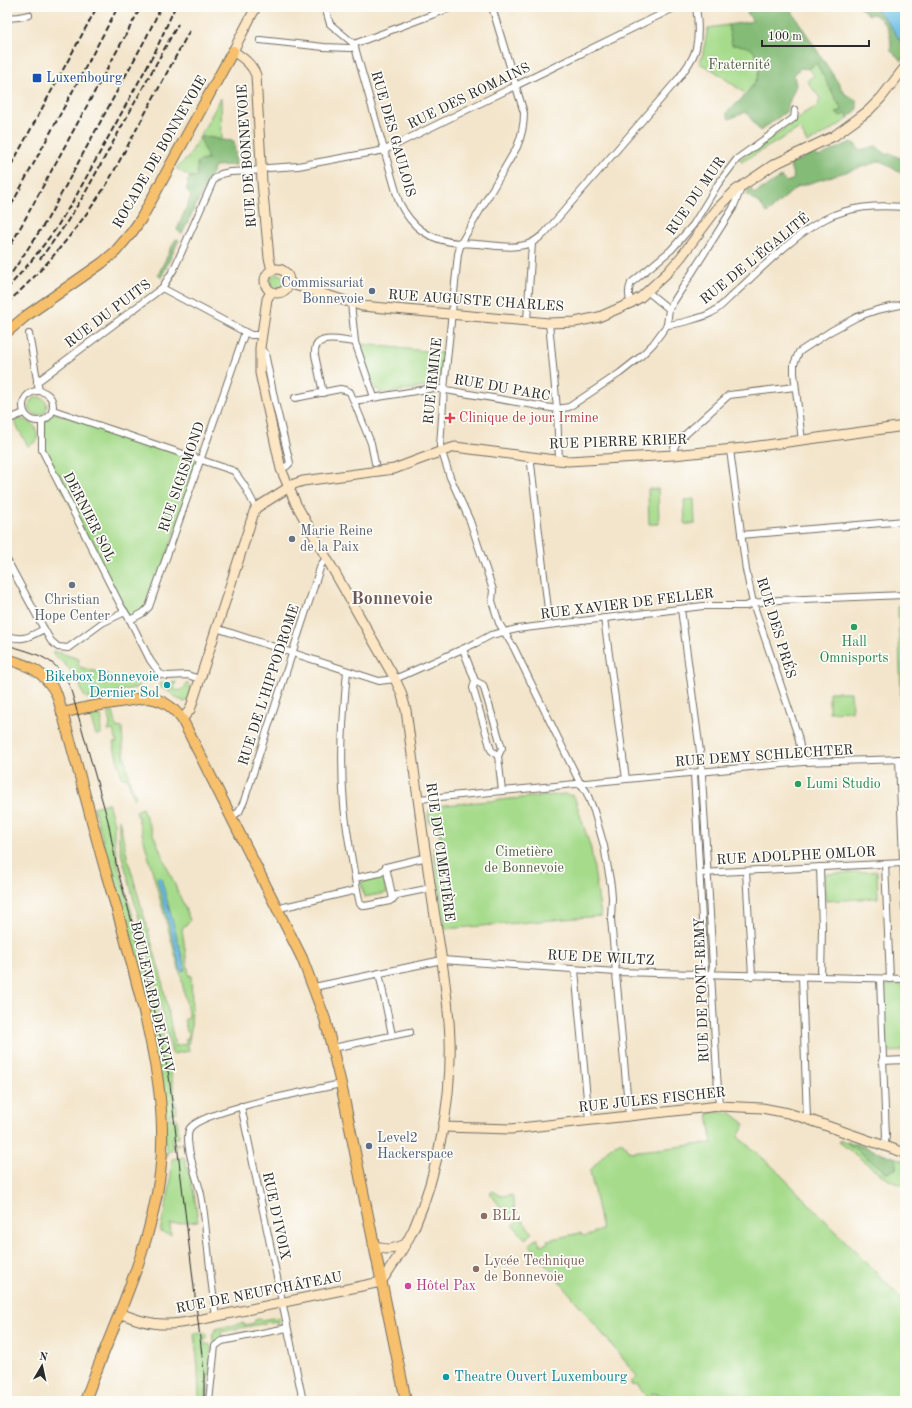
<svg xmlns="http://www.w3.org/2000/svg" width="912" height="1408" font-family="'Old Standard TT',serif">
  <rect width="100%" height="100%" fill="#fdfcf7"/>
  <filter id="ink" filterUnits="userSpaceOnUse"><feTurbulence type="fractalNoise" baseFrequency=".025" numOctaves="2"/><feDisplacementMap in="SourceGraphic" scale="8" xChannelSelector="R" yChannelSelector="G"/><feConvolveMatrix kernelMatrix="1 2 1 2 8 2 1 2 1" color-interpolation-filters="sRGB"/></filter>
  <filter id="wash" filterUnits="userSpaceOnUse"><feTurbulence type="fractalNoise" baseFrequency=".012" numOctaves="4" result="noise"/><feDisplacementMap in="SourceGraphic" scale="16" xChannelSelector="R" yChannelSelector="G"/><feGaussianBlur stdDeviation="0.9" result="paint"/><feColorMatrix in="noise" values="0 0 0 0 0 0 0 0 0 0 0 0 0 0 0 0 0 1.4 0 .05"/><feComposite in="paint" operator="in"/></filter>
  <g filter="url(#wash)">
    <rect width="100%" height="100%" fill="#f3e5cb"/>
    <!-- green -->
    <g fill="#a6db8b" stroke="#68835b">
      <path d="M728,25L732,45L748,46L755,52L759,65L758,78L746,94L713,70L699,63L702,57L708,28Z"/>
      <path d="M816,62L842,110L837,113H846L849,118L833,129L807,143L800,128L742,162L740,159L801,117L804,113L818,106L820,98L807,81L814,75L809,69Z"/>
      <path d="M221,98L222,140L203,136L208,159L197,177H190L176,168L188,158Z"/>
      <circle cx="277" cy="281" r="7"/>
      <path d="M363,344L443,353L440,382L437,385L387,393L380,392L374,387L360,348Z"/>
      <circle cx="38" cy="406" r="9"/>
      <path d="M52,412L200,460L149,607L130,620L42,450L45,420L49,417Z"/>
      <path d="M19,419C33,421 38,427 37,441L28,446L14,421Z"/>
      <path d="M648,489H658L659,524H649Z"/>
      <path d="M694,499L695,524H685L684,500Z"/>
      <path d="M905,602V726H902L898,607Z"/>
      <path d="M54,651L79,659L78,665L80,667L134,682L140,687L87,698L84,696C77,676 69,667 52,653Z"/>
      <path d="M176,682L174,687L175,690C181,692 185,688 187,683C193,688 190,695 187,701L183,702L181,699L179,700L171,693L159,686L161,683L164,684V687L171,686V683Z"/>
      <path d="M829,692H851L852,711L829,712Z"/>
      <path d="M113,712L117,728L122,727L123,747L129,779L136,797L133,799L127,777L122,778L113,743L117,742L113,730L108,731L110,725L108,713Z"/>
      <path d="M101,715C103,724 100,726 101,734L96,735L90,716Z"/>
      <path d="M565,794L573,796L575,799L591,849L601,916L445,929L433,847L441,845L438,822L429,823L428,815L430,808L434,806Z"/>
      <path d="M108,803L114,823V839L118,864L154,992L173,1084L177,1112L169,1114V1119L177,1118L179,1138H172V1144H180L168,1152L166,1158L164,1113L102,837L93,807Z"/>
      <path d="M142,808L190,920L182,929L189,976L191,975C192,993 192,1011 191,1029C190,1037 187,1044 189,1051L172,1054L151,962L122,856L119,842V819L127,856L161,976L175,1046L186,1044V1039L189,1038L184,1020L189,1018L181,976L136,811Z"/>
      <path d="M877,871L878,898L826,901L824,874Z"/>
      <path d="M383,877L387,893L364,897L361,882Z"/>
      <path d="M886,985H905V1051L886,1052L883,988Z"/>
      <path d="M725,1112L731,1113L745,1124L738,1137L772,1166L905,1302V1401H670L668,1396L652,1393V1401H647C646,1394 640,1390 638,1384L632,1385V1381L637,1376L529,1244L537,1238L541,1245L548,1243L547,1240L580,1233L584,1236L594,1234V1231L602,1230L590,1171L610,1147L622,1142L630,1152L712,1143L708,1113Z"/>
      <path d="M840,1140L845,1143L847,1141L905,1161V1185L895,1183L887,1179L839,1142Z"/>
      <path d="M184,1157L185,1158L194,1193L198,1221L170,1224L171,1235L160,1232L170,1186L172,1159Z"/>
      <path d="M493,1191L501,1196L512,1195L515,1210L518,1214L510,1220L490,1193Z"/>
      <path d="M520,1218L533,1233L525,1239L513,1225Z"/>
      <path d="M278,1317L280,1323L277,1324L276,1321L221,1332L222,1338L218,1339L214,1343L212,1335L216,1329L243,1323L244,1325L254,1323L255,1320L259,1319L262,1320Z"/>
      <path d="M204,1332L207,1334V1339H204L205,1345L209,1344L212,1348L208,1391H207V1401H199L198,1367L194,1333Z"/>
    </g>
    <!-- forest -->
    <g fill="#84bb77" stroke="#587351">
      <path d="M743,7H789L846,95L852,97L857,102V110L848,117L846,113L841,116L836,113L842,110L816,63L809,69L800,68L794,75L796,85L786,110L787,111L760,131L746,112L729,119L726,113C740,100 764,83 758,61C753,45 747,46 732,45L728,25L753,21Z"/>
      <path d="M859,7H873L885,18L905,47V56L902,61L891,51C891,34 889,24 874,14L869,15Z"/>
      <path d="M203,136L222,140L234,141L236,165L215,166L182,234L177,230L191,196L186,189L188,184L187,182L190,177H197V162L208,159L200,138Z"/>
      <path d="M851,142L854,143L860,150L876,146L887,155L889,153L905,160V176L881,161L797,187L767,213L761,205L747,195L748,190L750,187L754,194L781,177L786,182L794,179L790,165L815,152L818,157Z"/>
      <path d="M176,239L179,240L161,278L158,275L174,242Z"/>
      <path d="M847,1141L896,1158V1169L886,1172L846,1142Z"/>
    </g>
    <!-- water -->
    <g fill="#6bbee7" stroke="#4b7489">
      <path d="M873,7H899L905,14V47L885,18Z"/>
      <path d="M159,876L161,878L185,968L184,971L181,970L157,878Z"/>
    </g>
  </g>
  <g filter="url(#ink)">
    <g fill="none" stroke-linecap="round" stroke-linejoin="round">
      <!-- street casing -->
      <g stroke="#716c63" stroke-width="8">
        <g id="street">
          <path d="M325,7L330,24L354,44L399,202C412,228 429,240 458,243C464,244 471,243 477,244C495,245 513,250 531,243C535,241 540,237 544,234L679,78C685,69 694,59 696,48C699,35 698,20 696,7"/>
          <path d="M492,7L524,113C524,126 522,135 517,147L461,243L458,254L444,389L440,446L450,477L470,521L493,590L492,601L499,623L514,648L580,783L586,791L594,811L604,846L611,886L612,898L611,919L629,1116"/>
          <path d="M7,18L19,17L29,15"/>
          <path d="M260,40L324,47L350,48L355,47"/>
          <path d="M354,44L453,7"/>
          <path d="M162,288L174,269L214,179L221,174L230,172L253,171L268,168L298,166L385,150L676,7"/>
          <path d="M648,292L669,309"/>
          <path d="M351,303L355,342L374,397"/>
          <path d="M631,303C628,296 628,290 631,283L671,250L693,225L718,184L737,159L794,118L795,110"/>
          <path d="M527,321L532,243"/>
          <path d="M549,323L557,409L559,461"/>
          <path d="M667,325C678,324 702,318 711,313C721,308 729,297 737,291C762,268 795,234 825,219C850,206 877,205 905,207"/>
          <path d="M29,334L39,391"/>
          <path d="M260,348L265,353L275,402L290,463L287,466L281,469"/>
          <path d="M37,382L162,288L245,332L251,335H262"/>
          <circle cx="38" cy="406" r="15"/>
          <path d="M323,393L315,355C313,332 340,341 355,342"/>
          <path d="M295,398L340,389L345,390L350,392L371,443L375,463"/>
          <path d="M354,401L434,388L557,409L569,407L620,373L639,358L653,344L667,325L669,309L733,208L742,186"/>
          <path d="M53,410L234,471L244,485L256,508"/>
          <path d="M7,420L24,413"/>
          <path d="M42,421V450L121,606L130,620L150,660L160,674L167,676L187,675L200,679"/>
          <path d="M802,441L794,373V364L799,352L831,331L857,317L877,310L905,304"/>
          <path d="M730,450L746,570L753,603L798,736L803,762"/>
          <path d="M673,455L674,448L677,442L729,395L795,387"/>
          <path d="M532,458L531,464L549,618"/>
          <path d="M741,535L905,521"/>
          <path d="M7,560L44,629L51,641L58,647L68,648L102,623L125,612"/>
          <path d="M681,609L701,759L713,966L711,975L719,1106"/>
          <path d="M604,618L626,779"/>
          <path d="M130,620L143,613L149,607L245,332"/>
          <path d="M216,628L379,681L395,679L476,643L491,635L517,629L703,606H746L753,603L779,600L905,595"/>
          <path d="M7,636C24,641 29,637 44,629"/>
          <path d="M463,649L475,681L483,685L502,748L498,756L502,791"/>
          <path d="M347,671C343,716 340,760 344,805C346,829 351,854 355,878"/>
          <path d="M475,681L473,688L491,750L498,756"/>
          <path d="M899,759L905,909"/>
          <path d="M694,773L705,975"/>
          <path d="M419,799L803,762L905,759"/>
          <path d="M231,817L239,812L244,801L321,565L327,557"/>
          <path d="M885,864L890,979"/>
          <path d="M386,867L393,899"/>
          <path d="M820,867L822,928L821,977"/>
          <path d="M746,871L752,976"/>
          <path d="M700,873L903,863"/>
          <path d="M357,890L360,904L365,906L390,901L397,895L431,888"/>
          <path d="M278,910L284,907L357,890L355,878L380,873L386,867L427,857"/>
          <path d="M575,970L589,1120"/>
          <path d="M379,973L392,1035"/>
          <path d="M802,977L807,1119"/>
          <path d="M880,979L886,1137L884,1146"/>
          <path d="M314,987L442,960L616,972L905,979"/>
          <path d="M333,1048L410,1032"/>
          <path d="M882,1061L905,1060"/>
          <path d="M241,1106L303,1401"/>
          <path d="M216,1316C212,1291 210,1266 207,1241C205,1224 204,1206 200,1190C196,1177 183,1139 190,1128C204,1110 314,1090 341,1084"/>
          <path d="M209,1401L215,1346L222,1341L287,1328"/>
        </g>
      </g>
      <!-- secondary casing -->
      <g stroke="#716c63" stroke-width="11">
        <g id="secondary">
          <path d="M256,7L233,51C243,58 251,63 256,75L262,182L269,258L272,270"/>
          <circle cx="277" cy="281" r="12"/>
          <path d="M288,283L362,306L549,323L575,322L599,317L631,303L641,297L668,272L681,257L717,209L736,190L773,165L834,136L856,120L868,111L881,98L905,67"/>
          <path d="M182,719L190,710L254,512L256,508L294,484L303,481L394,469L442,451L455,447L547,459L568,461L673,455L744,448L905,426"/>
          <path d="M443,1127L511,1129L719,1106L762,1108L788,1113L807,1119L905,1153"/>
          <path d="M373,1244C384,1252 394,1249 406,1244"/>
          <path d="M119,1313C135,1319 151,1325 168,1324C180,1324 192,1321 203,1319L381,1282C393,1265 405,1247 414,1228C438,1173 452,1099 450,1039C448,989 438,939 431,890C422,830 414,770 406,710L401,692L395,679L296,504L281,469L260,373V348L267,299L271,292"/>
        </g>
      </g>
      <!-- primary casing -->
      <g stroke="#716c63" stroke-width="12">
        <g id="primary">
          <path d="M7,332L26,316L102,263L115,252L132,232L141,219L233,51"/>
          <path d="M7,659C31,666 45,672 57,695C75,755 90,816 107,876C120,919 132,963 143,1007C156,1061 167,1118 160,1174C150,1254 112,1326 85,1401"/>
          <path d="M62,713L88,707L144,698C161,698 172,706 182,719L302,958L325,1019L341,1084L406,1401"/>
        </g>
      </g>
      <!-- street -->
      <use href="#street" stroke="#fff" stroke-width="6"/>
      <!-- secondary -->
      <use href="#secondary" stroke="#fce6c4" stroke-width="9"/>
      <!-- primary -->
      <use href="#primary" stroke="#f7c06c" stroke-width="10"/>
      <!-- tram -->
      <path stroke="#2b2b2b" stroke-width="1" d="M7,645C37,654 59,658 71,690L108,821L117,868L147,976L169,1076L204,1372V1401"/>
      <!-- rail -->
      <g stroke="#2b2b2b" stroke-width="2" stroke-dasharray="6 3" stroke-linecap="butt">
        <path d="M7,173L97,7"/>
        <path d="M7,213L118,7"/>
        <path d="M7,252L141,7"/>
        <path d="M40,259L63,228L84,195L178,24"/>
        <path d="M7,280L47,220L146,38L161,7"/>
        <path d="M7,289L32,260L55,230L76,196L155,52L175,7"/>
        <path d="M7,303C47,267 78,228 107,184L190,30"/>
      </g>
    </g>
  </g>
  <!-- markers -->
  <rect fill="#1a4fb4" stroke="#fdfcf7" stroke-width="1.5" x="32" y="73" width="10" height="10" rx="2"/>
  <g fill="#5c6f8a" stroke="#fdfcf7" stroke-width="1.5">
    <circle cx="372" cy="291" r="4"/>
    <circle cx="369" cy="1146" r="4"/>
  </g>
  <path fill="#e0444e" stroke="#fdfcf7" stroke-width="1.5" d="M448 412h4v4h4v4h-4v4h-4v-4h-4v-4h4z"/>
  <g fill="#6b7280" stroke="#fdfcf7" stroke-width="1.5">
    <circle cx="292" cy="539" r="4"/>
    <circle cx="72" cy="585" r="4"/>
  </g>
  <g fill="#2e9e5b" stroke="#fdfcf7" stroke-width="1.5">
    <circle cx="854" cy="627" r="4"/>
    <circle cx="798" cy="784" r="4"/>
  </g>
  <g fill="#0f9aa8" stroke="#fdfcf7" stroke-width="1.5">
    <circle cx="167" cy="685" r="4"/>
    <circle cx="446" cy="1377" r="4"/>
  </g>
  <g fill="#8d6e63" stroke="#fdfcf7" stroke-width="1.5">
    <circle cx="484" cy="1216" r="4"/>
    <circle cx="476" cy="1269" r="4"/>
  </g>
  <circle fill="#d1479c" stroke="#fdfcf7" stroke-width="1.5" cx="408" cy="1286" r="4"/>
  <g text-anchor="middle" dominant-baseline="central" stroke-width="3.5" stroke-linejoin="round" paint-order="stroke">
    <!-- park labels -->
    <g font-size="14" fill="#506048" stroke="#fdfcf7">
      <text x="739" y="65">Fraternité</text>
      <text x="524" y="852">Cimetière<tspan x="524" dy="16">de Bonnevoie</tspan></text>
    </g>
    <!-- transit labels -->
    <g font-size="14" fill="#164399" stroke="#fdfcf7" text-anchor="start">
      <text x="46" y="78">Luxembourg</text>
    </g>
    <!-- street labels -->
    <g font-size="14" fill="#2b2b2b" stroke="#fdfcf7">
      <text transform="translate(469 96) rotate(-26)">RUE DES ROMAINS</text>
      <text transform="translate(393 134) rotate(74)">RUE DES GAULOIS</text>
      <text transform="translate(160 152) rotate(-60)">ROCADE DE BONNEVOIE</text>
      <text transform="translate(247 156) rotate(-94)">RUE DE BONNEVOIE</text>
      <text transform="translate(696 196) rotate(-55)">RUE DU MUR</text>
      <text transform="translate(755 259) rotate(-39)">RUE DE L'ÉGALITÉ</text>
      <text transform="translate(476 301) rotate(4)">RUE AUGUSTE CHARLES</text>
      <text transform="translate(108 314) rotate(-37)">RUE DU PUITS</text>
      <text transform="translate(433 381) rotate(-84)">RUE IRMINE</text>
      <text transform="translate(502 388) rotate(10)">RUE DU PARC</text>
      <text transform="translate(618 442) rotate(-2)">RUE PIERRE KRIER</text>
      <text transform="translate(182 477) rotate(-71)">RUE SIGISMOND</text>
      <text transform="translate(89 517) rotate(63)">DERNIER SOL</text>
      <text transform="translate(627 604) rotate(-7)">RUE XAVIER DE FELLER</text>
      <text transform="translate(776 628) rotate(73)">RUE DES PRÉS</text>
      <text transform="translate(269 685) rotate(-72)">RUE DE L'HIPPODROME</text>
      <text transform="translate(764 756) rotate(-4)">RUE DEMY SCHLECHTER</text>
      <text transform="translate(440 852) rotate(82)">RUE DU CIMETIÈRE</text>
      <text transform="translate(796 856) rotate(-3)">RUE ADOLPHE OMLOR</text>
      <text transform="translate(601 958) rotate(3)">RUE DE WILTZ</text>
      <text transform="translate(702 990) rotate(-92)">RUE DE PONT-REMY</text>
      <text transform="translate(152 997) rotate(77)">BOULEVARD DE KYIV</text>
      <text transform="translate(652 1100) rotate(-6)">RUE JULES FISCHER</text>
      <text transform="translate(276 1216) rotate(78)">RUE D'IVOIX</text>
      <text transform="translate(259 1293) rotate(-11)">RUE DE NEUFCHÂTEAU</text>
    </g>
    <!-- service labels -->
    <g font-size="14" fill="#4e5e75" stroke="#fdfcf7" text-anchor="end">
      <text x="364" y="283">Commissariat<tspan x="364" dy="16">Bonnevoie</tspan></text>
      <text x="377" y="1138" text-anchor="start">Level2<tspan x="377" dy="16">Hackerspace</tspan></text>
    </g>
    <!-- health labels -->
    <g font-size="14" fill="#be3a42" stroke="#fdfcf7" text-anchor="start">
      <text x="459" y="418">Clinique de jour Irmine</text>
    </g>
    <!-- worship labels -->
    <g font-size="14" fill="#5b616d" stroke="#fdfcf7" text-anchor="start">
      <text x="300" y="531">Marie Reine<tspan x="300" dy="16">de la Paix</tspan></text>
      <text x="72" y="600" text-anchor="middle">Christian<tspan x="72" dy="16">Hope Center</tspan></text>
    </g>
    <!-- leisure labels -->
    <g font-size="14" fill="#27864d" stroke="#fdfcf7">
      <text x="854" y="642">Hall<tspan x="854" dy="16">Omnisports</tspan></text>
      <text x="806" y="784" text-anchor="start">Lumi Studio</text>
    </g>
    <!-- culture labels -->
    <g font-size="14" fill="#0d838f" stroke="#fdfcf7" text-anchor="end">
      <text x="159" y="677">Bikebox Bonnevoie<tspan x="159" dy="16">Dernier Sol</tspan></text>
      <text x="454" y="1377" text-anchor="start">Theatre Ouvert Luxembourg</text>
    </g>
    <!-- education labels -->
    <g font-size="14" fill="#785e54" stroke="#fdfcf7" text-anchor="start">
      <text x="492" y="1216">BLL</text>
      <text x="484" y="1261">Lycée Technique<tspan x="484" dy="16">de Bonnevoie</tspan></text>
    </g>
    <!-- hotel labels -->
    <g font-size="14" fill="#b23c85" stroke="#fdfcf7" text-anchor="start">
      <text x="416" y="1286">Hôtel Pax</text>
    </g>
    <!-- district labels -->
    <g font-size="18" font-weight="bold" fill="#6c5856" stroke="#fdfcf7">
      <text x="392" y="599">Bonnevoie</text>
    </g>
  </g>
  <!-- margin -->
  <rect width="912" height="1408" fill="none" stroke="#fdfcf7" stroke-width="24"/>
  <!-- north arrow -->
  <g transform="translate(42 1366) rotate(9)" stroke="#fdfcf7" stroke-width="3" paint-order="stroke">
  <path d="M0-3L7 15L0 10L-7 15Z" fill="#2b2b2b"/>
  <text y="-6" font-size="11" font-weight="bold" text-anchor="middle" fill="#2b2b2b">N</text>
  </g>
  <!-- scale -->
  <path d="M762 40v6h107v-6" fill="none" stroke="#2b2b2b" stroke-width="2"/>
  <text x="768" y="40" font-size="12" fill="#2b2b2b" stroke="#fdfcf7" stroke-width="3" paint-order="stroke">100 m</text>
</svg>
